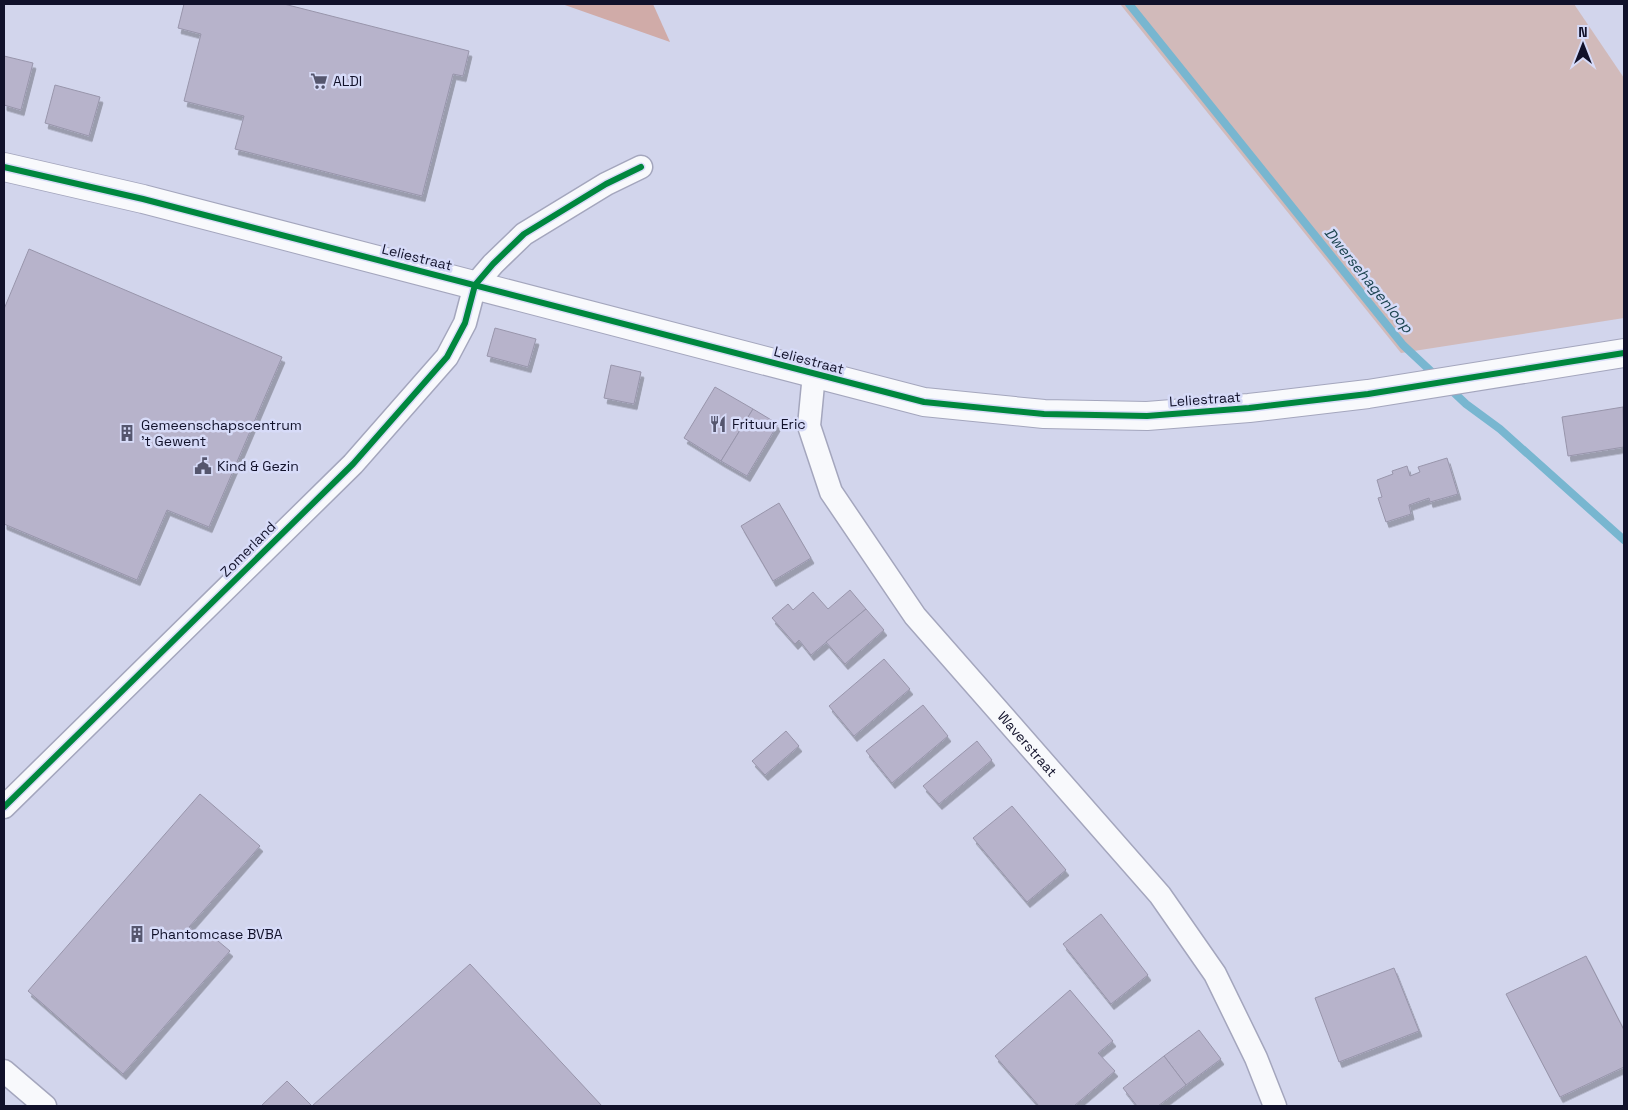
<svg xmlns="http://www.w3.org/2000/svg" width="1628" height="1110" font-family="'Space Grotesk',sans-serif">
  <defs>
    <filter id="shadow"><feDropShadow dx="3" dy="5.5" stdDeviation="0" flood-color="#0004"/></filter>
  </defs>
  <rect width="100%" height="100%" fill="#d2d5ec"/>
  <!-- green -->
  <path fill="#d1baba" d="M1120,4H1574L1624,78V318L1401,353Z"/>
  <!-- forest -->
  <path fill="#d0aba8" d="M562,4H653L670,42Z"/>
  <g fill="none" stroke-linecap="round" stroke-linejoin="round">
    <!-- stream -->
    <g stroke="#78b6d0" stroke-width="8">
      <path d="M1129,4L1403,345L1436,376"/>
      <path d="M1448,387L1466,404L1500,429L1624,540"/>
    </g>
  </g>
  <!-- building -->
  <g fill="#b7b3cb" stroke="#9895ab" filter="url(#shadow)">
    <path d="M184,4H284L469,51L463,76L453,74L422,196L235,149L244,116L184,101L201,34L178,28Z"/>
    <path d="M4,56L33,63L21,110L4,105Z"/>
    <path d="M55,85L100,97L89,136L45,123Z"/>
    <path d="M29,249L282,357L209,527L167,510L137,580L4,524V309Z"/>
    <path d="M495,328L536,339L528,367L487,356Z"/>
    <path d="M611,365L641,372L634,404L604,398Z"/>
    <path d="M715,387L753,409L721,461L684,438Z"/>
    <path d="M1623,407L1624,447L1568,456L1562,417Z"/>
    <path d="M753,409L778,424L747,476L721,461Z"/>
    <path d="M1447,458L1458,494L1430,502L1429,498L1409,505L1411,514L1386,522L1378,498L1382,497L1377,480L1393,474L1392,471L1407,466L1410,476L1420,472L1418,467Z"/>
    <path d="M779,503L811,558L773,581L741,526Z"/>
    <path d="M850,590L866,609L811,655L799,640L795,644L772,618L788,604L793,610L813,592L828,609Z"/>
    <path d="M866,609L884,630L845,664L826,642Z"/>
    <path d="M884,659L910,689L854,736L829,706Z"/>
    <path d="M923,705L948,736L892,783L866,751Z"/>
    <path d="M786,731L799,746L765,775L752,761Z"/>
    <path d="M977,741L992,760L939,804L923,786Z"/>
    <path d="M200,794L260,846L189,927L201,937L206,931L230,951L123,1074L28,991Z"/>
    <path d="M1012,806L1066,870L1027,902L973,838Z"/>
    <path d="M1101,914L1148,975L1111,1004L1063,944Z"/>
    <path d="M1586,956L1624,1030V1067L1560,1097L1506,994Z"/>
    <path d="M470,964L602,1106H312Z"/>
    <path d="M1394,968L1419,1031L1339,1062L1315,998Z"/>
    <path d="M1070,990L1113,1041L1098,1053L1115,1071L1074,1106H1039L995,1056Z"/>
    <path d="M1199,1030L1221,1059L1186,1085L1164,1056Z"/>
    <path d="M1164,1056L1186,1085L1158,1106H1137L1123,1088Z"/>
    <path d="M287,1081L312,1106H261Z"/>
  </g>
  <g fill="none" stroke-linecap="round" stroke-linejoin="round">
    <!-- minor casing -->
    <g stroke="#a4a6bd" stroke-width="25">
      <g id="minor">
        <path id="s1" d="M814,374L809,426L831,492L915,616L1160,895L1215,974L1256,1058L1275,1106"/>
        <path d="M4,807L353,464L447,357L465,323L475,285L493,264L524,234L606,184L641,167"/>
        <path d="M4,1071L45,1106"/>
      </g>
    </g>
    <!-- tertiary casing -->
    <g stroke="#a4a6bd" stroke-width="30">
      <path id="tertiary" d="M4,167L143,199L924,402L1044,414L1147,416L1249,408L1368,394L1624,353"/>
    </g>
    <!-- minor -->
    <use href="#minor" stroke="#f8f9fc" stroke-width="22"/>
    <!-- tertiary -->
    <use href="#tertiary" stroke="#f8f9fc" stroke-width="28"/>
    <!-- cycleway casing -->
    <g stroke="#d7dbf8" stroke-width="9">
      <g id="cycleway">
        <path d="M4,167L143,199L924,402L1044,414L1147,416L1249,408L1368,394L1624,353"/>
        <path d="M4,807L353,464L447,357L465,323L475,285L493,264L524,234L606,184L641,167"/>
      </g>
    </g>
    <!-- cycleway -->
    <use href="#cycleway" stroke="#00873e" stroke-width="6"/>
  </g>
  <!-- icons -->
  <defs>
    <g id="supermarket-bare" transform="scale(1.35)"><path d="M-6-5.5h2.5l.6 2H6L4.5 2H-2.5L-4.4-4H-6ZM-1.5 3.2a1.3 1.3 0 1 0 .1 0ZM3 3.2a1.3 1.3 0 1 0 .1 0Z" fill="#55566e" stroke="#d7dbf8" stroke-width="2.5" paint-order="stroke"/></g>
    <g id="restaurant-bare" transform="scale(1.35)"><path d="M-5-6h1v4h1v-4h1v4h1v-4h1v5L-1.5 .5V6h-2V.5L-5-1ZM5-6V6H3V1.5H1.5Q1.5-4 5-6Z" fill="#55566e" stroke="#d7dbf8" stroke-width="2.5" paint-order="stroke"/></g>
    <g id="building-bare" transform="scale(1.35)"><path d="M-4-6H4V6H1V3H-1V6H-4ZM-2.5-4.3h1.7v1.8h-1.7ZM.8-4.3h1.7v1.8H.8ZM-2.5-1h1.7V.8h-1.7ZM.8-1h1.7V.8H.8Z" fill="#55566e" stroke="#d7dbf8" stroke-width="2.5" paint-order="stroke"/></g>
    <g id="civic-bare" transform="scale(1.35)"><path d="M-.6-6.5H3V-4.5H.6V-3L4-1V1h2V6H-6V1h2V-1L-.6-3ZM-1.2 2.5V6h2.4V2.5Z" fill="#55566e" stroke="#d7dbf8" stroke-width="2.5" paint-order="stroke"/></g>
  </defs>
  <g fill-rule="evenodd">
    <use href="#supermarket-bare" x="319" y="81"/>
    <use href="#restaurant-bare" x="718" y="424"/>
    <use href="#building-bare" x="127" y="433"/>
    <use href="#civic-bare" x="203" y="466"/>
    <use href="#building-bare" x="137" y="934"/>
  </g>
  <g text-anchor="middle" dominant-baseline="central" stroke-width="5" stroke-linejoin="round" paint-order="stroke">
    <!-- poi labels -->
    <g font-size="14" fill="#11112a" stroke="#d7dbf8" text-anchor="start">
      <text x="333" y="81">ALDI</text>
      <text x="732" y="424">Frituur Eric</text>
      <text x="141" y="425">Gemeenschapscentrum<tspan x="141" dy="16">'t Gewent</tspan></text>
      <text x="217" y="466">Kind &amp; Gezin</text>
      <text x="151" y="934">Phantomcase BVBA</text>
    </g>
    <!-- street labels -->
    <g font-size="14" fill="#11112a" stroke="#d7dbf8">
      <text transform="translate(417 257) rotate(14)">Leliestraat</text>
      <text transform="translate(809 360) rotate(15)">Leliestraat</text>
      <text transform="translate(1205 399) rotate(-4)">Leliestraat</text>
      <text transform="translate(248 549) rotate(-45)">Zomerland</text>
      <text stroke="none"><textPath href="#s1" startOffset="442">Waverstraat</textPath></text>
    </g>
    <!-- water labels -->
    <g font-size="15" font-style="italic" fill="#1c4450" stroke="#d7dbf8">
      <text transform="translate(1369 280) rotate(51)">Dwersehagenloop</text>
    </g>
  </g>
  <!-- border -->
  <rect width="1628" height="1110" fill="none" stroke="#11112a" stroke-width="10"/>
  <!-- north arrow -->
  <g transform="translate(1583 45)" stroke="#d7dbf8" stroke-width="4" paint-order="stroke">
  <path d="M0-4L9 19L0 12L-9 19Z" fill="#11112a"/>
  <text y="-8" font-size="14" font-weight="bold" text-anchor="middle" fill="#11112a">N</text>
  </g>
</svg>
